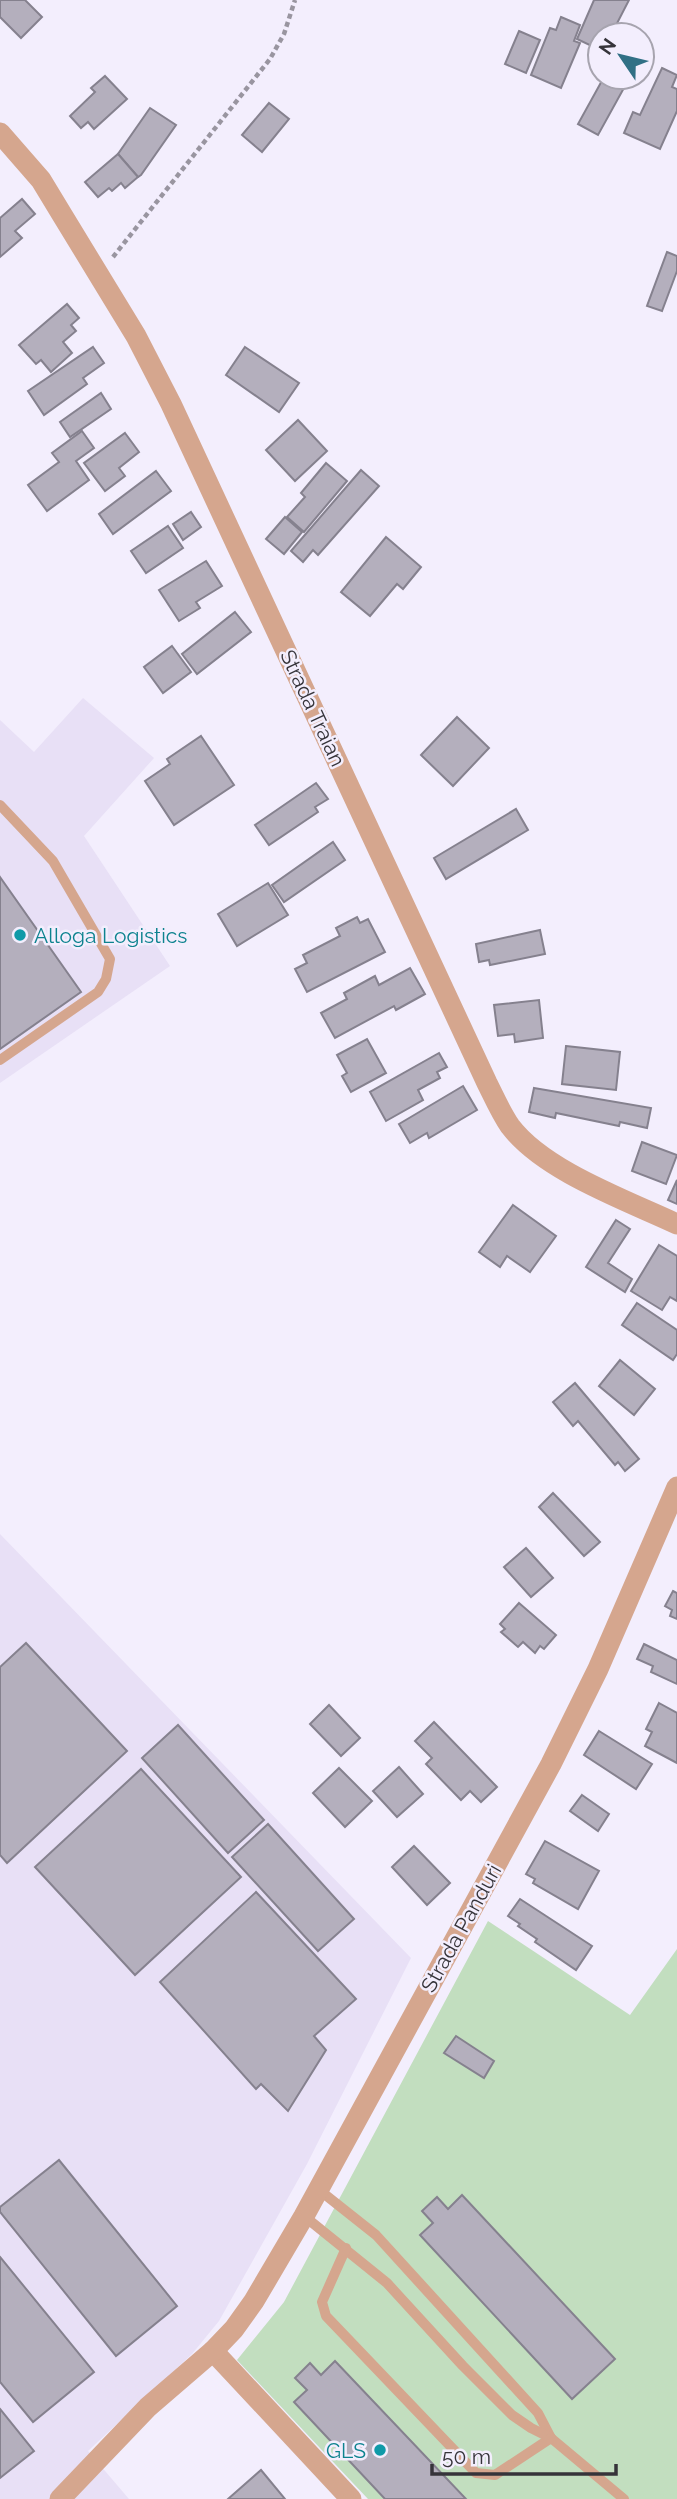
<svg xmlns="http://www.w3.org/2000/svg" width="677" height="2499" font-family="Raleway,sans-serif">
  <rect width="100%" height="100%" fill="#f3eefd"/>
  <!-- built -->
  <g fill="#e8e0f6">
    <path d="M83,698L154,758L84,836L170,966L0,1083V720L34,752Z"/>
    <path d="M0,1534L411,1958L307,2164L219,2321L192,2354L88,2451L129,2499H0Z"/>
  </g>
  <!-- green -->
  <path fill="#c2debf" d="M488,1921L630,2015L677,1949V2499H368L237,2360L284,2302Z"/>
  <!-- building -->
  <g fill="#b4afbd" stroke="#85818e" stroke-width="2">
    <path d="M0,0H25L42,17L21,38L0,17Z"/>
    <path d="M594,0H629L611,35H600V50L577,39Z"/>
    <path d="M561,17L580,25L574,41L580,43L561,88L531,75L550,28L556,30Z"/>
    <path d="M519,31L540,40L526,73L505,64Z"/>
    <path d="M662,68L677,75L672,87L677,89V111L660,149L624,133L633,112L640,115Z"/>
    <path d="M105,76L127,99L94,129L88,122L81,128L70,116L95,92L91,88Z"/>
    <path d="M604,77H630L598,135L578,124Z"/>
    <path d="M269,103L289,119L262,152L242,135Z"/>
    <path d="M150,108L176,125L141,175L138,177L118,154Z"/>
    <path d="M118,154L138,177L125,188L121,183L112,191L109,188L98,197L85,182Z"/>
    <path d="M22,199L35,214L15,231L22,238L0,257V218Z"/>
    <path d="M667,252L677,256V271L662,311L647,306Z"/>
    <path d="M67,304L79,318L71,325L76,331L63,342L72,353L51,372L41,360L36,364L19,345Z"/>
    <path d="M93,347L104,363L83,378L87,384L44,415L28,391Z"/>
    <path d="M245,347L299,383L279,412L226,375Z"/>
    <path d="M101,393L111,409L70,437L60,422Z"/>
    <path d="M298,420L327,451L295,481L266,450Z"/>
    <path d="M82,431L94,448L76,461L89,480L47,511L28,485L59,462L52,453Z"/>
    <path d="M125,433L139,452L119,468L125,476L105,491L84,463Z"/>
    <path d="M326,463L347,481L304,532L287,517L305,497L301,493Z"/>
    <path d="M361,470L379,486L318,555L313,550L303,562L291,551Z"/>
    <path d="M156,471L171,491L113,534L99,514Z"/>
    <path d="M191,512L201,527L183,540L173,524Z"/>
    <path d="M285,517L302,532L284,554L266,539Z"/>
    <path d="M168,526L183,548L146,573L131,551Z"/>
    <path d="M386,537L421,567L403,589L397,584L370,616L341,592Z"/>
    <path d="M206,561L222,586L196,602L200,608L179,621L159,590Z"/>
    <path d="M235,612L251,632L197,674L182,654Z"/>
    <path d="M172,646L191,672L163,693L144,667Z"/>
    <path d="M457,717L489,748L453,786L421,755Z"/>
    <path d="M201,736L234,785L174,825L145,781L170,764L167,759Z"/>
    <path d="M316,783L328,799L315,807L318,812L269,845L255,825Z"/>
    <path d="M516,809L528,830L446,879L434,858Z"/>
    <path d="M333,842L345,860L284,902L272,885Z"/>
    <path d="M0,877L81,992L0,1049Z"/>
    <path d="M268,883L288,915L237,946L218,914Z"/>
    <path d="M357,917L360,923L368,919L385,952L307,992L295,969L307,963L303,955L340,936L336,928Z"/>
    <path d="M540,930L545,954L490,965L489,960L479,962L476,944Z"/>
    <path d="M410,968L425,994L396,1010L394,1006L335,1038L321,1013L347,999L344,993L375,976L379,985Z"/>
    <path d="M539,1000L543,1038L515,1042L514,1034L498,1036L494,1005Z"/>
    <path d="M367,1039L386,1073L351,1092L342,1076L347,1073L337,1055Z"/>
    <path d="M566,1046L620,1052L616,1090L562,1084Z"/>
    <path d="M439,1053L447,1067L437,1072L440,1078L418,1090L423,1100L386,1121L370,1092Z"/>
    <path d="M463,1086L477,1110L429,1138L427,1133L410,1143L399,1124Z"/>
    <path d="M534,1088L651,1108L647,1128L620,1122L619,1126L556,1113L555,1118L529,1112Z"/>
    <path d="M642,1142L677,1155L666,1184L632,1171Z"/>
    <path d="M677,1180V1204L668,1200Z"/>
    <path d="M513,1205L556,1236L530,1272L507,1256L500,1267L479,1252Z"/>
    <path d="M616,1220L630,1229L608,1263L632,1279L625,1292L586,1267Z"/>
    <path d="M659,1245L677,1256V1301L670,1297L662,1310L631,1291Z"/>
    <path d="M637,1303L677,1330V1354L673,1360L622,1325Z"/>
    <path d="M620,1360L655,1389L634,1415L599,1386Z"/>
    <path d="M575,1383L639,1459L625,1471L618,1462L615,1465L578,1421L573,1426L553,1402Z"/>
    <path d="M553,1493L600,1542L584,1556L539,1507Z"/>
    <path d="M526,1548L553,1578L531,1597L504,1567Z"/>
    <path d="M673,1591L677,1593V1619L670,1616L672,1610L665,1606Z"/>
    <path d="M519,1603L556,1635L544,1649L540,1646L535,1653L523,1642L518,1647L501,1632L505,1629L500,1624Z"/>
    <path d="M26,1643L127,1751L7,1863L0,1855V1667Z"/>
    <path d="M644,1644L677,1660V1684L651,1672L653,1666L637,1659Z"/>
    <path d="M659,1703L677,1713V1763L645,1746L652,1732L646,1729Z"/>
    <path d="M329,1705L360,1738L341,1756L310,1724Z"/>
    <path d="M434,1722L497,1787L481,1802L470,1791L461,1800L426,1764L432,1758L415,1741Z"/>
    <path d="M178,1725L264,1820L228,1853L142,1758Z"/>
    <path d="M599,1731L652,1764L636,1789L584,1755Z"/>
    <path d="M399,1767L423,1794L397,1817L373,1791Z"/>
    <path d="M339,1768L372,1801L345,1827L313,1793Z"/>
    <path d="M141,1769L241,1877L135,1975L35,1867Z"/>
    <path d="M582,1795L609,1814L598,1831L570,1811Z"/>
    <path d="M268,1824L354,1919L318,1951L232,1857Z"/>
    <path d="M545,1841L599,1871L578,1909L533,1883L535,1879L526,1874Z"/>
    <path d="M414,1846L450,1883L427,1905L392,1867Z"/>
    <path d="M256,1892L356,1999L314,2036L326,2050L288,2111L261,2084L256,2089L160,1982Z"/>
    <path d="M520,1899L592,1946L576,1970L535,1942L537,1939L518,1926L520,1924L508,1916Z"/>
    <path d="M456,2036L494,2061L484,2078L444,2053Z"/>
    <path d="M59,2160L177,2306L116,2356L0,2212V2207Z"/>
    <path d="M462,2195L615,2359L572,2399L420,2235L433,2223L422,2211L437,2197L448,2209Z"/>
    <path d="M0,2257L94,2372L33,2422L0,2382Z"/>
    <path d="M335,2361L466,2499H385L294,2402L307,2390L295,2378L310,2363L321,2375Z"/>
    <path d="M0,2409L34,2451L0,2478Z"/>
    <path d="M261,2470L285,2499H228Z"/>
  </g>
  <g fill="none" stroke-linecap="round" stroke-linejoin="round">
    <!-- path -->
    <path stroke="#9995a0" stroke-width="4.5" stroke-dasharray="5 3.5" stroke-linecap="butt" d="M113,257L270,59L284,34L295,0"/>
    <!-- lane -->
    <g stroke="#d5a68e" stroke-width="10">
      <path d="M0,805L53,861L110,959L106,979L98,992L0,1060"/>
      <path d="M318,2189L376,2235L538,2413L551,2438"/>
      <path d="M304,2216L387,2283L463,2366L512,2415L531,2428L551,2438L624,2499"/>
      <path d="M346,2248L322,2302L326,2316L476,2473L495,2475L551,2438"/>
    </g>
    <!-- street -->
    <g stroke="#d5a68e" stroke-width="21">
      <path d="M0,133L41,180L61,213L136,336L171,404L487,1083C494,1097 501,1113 510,1126C544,1171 626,1200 677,1224"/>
      <path d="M213,2351L351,2499"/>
      <path d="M60,2499L148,2407L213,2351L234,2329L254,2301L304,2216L551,1764L598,1669L677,1487"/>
    </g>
  </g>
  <!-- markers -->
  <g fill="#0f9aa8" stroke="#f3eefd" stroke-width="2.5">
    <circle cx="20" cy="935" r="7"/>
    <circle cx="380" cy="2450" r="7"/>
  </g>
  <g text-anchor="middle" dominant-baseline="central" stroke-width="5" stroke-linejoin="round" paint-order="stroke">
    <!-- street labels -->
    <g font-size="21" fill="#36343a" stroke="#f3eefd">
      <text transform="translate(313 708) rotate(65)">Strada Traian</text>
      <text transform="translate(461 1928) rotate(-61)">Strada Panduri</text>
    </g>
    <!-- culture labels -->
    <g font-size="21" fill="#0d838f" stroke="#f3eefd" text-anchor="start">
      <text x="34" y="935">Alloga Logistics</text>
      <text x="366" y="2450" text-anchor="end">GLS</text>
    </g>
  </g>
  <!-- north arrow -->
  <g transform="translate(621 56) rotate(305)"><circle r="33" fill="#f3eefd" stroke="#a7a4af" stroke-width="2"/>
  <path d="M0-5L12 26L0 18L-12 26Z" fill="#317085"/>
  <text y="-10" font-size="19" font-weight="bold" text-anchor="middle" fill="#36343a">N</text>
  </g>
  <!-- scale -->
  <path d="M432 2464v10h184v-10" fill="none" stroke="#36343a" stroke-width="3.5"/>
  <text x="442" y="2464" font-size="21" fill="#36343a" stroke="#f3eefd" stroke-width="5" paint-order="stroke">50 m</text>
</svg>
